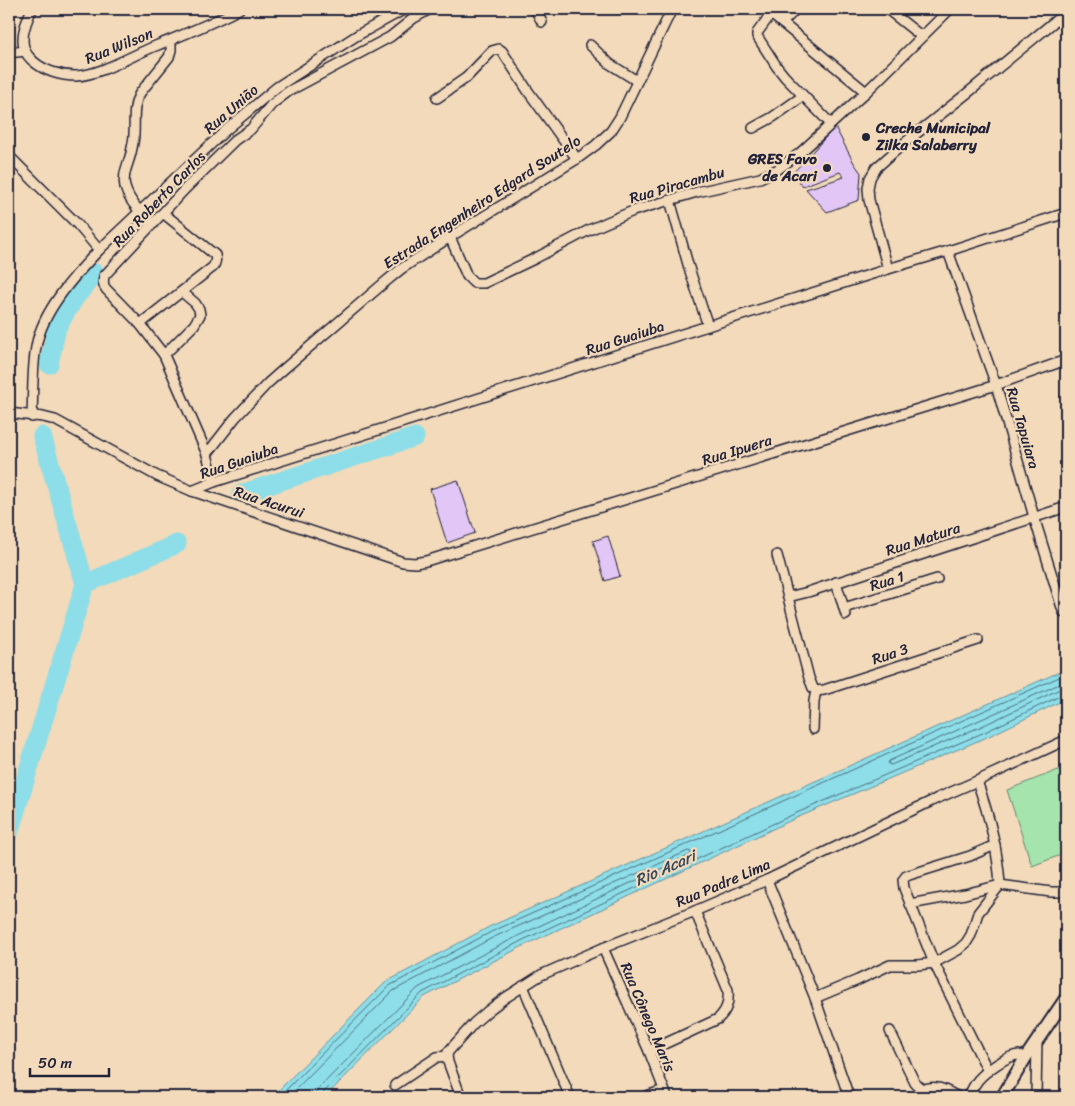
<svg xmlns="http://www.w3.org/2000/svg" width="1075" height="1106" font-family="Sriracha,sans-serif">
  <rect width="100%" height="100%" fill="#f2daba"/>
  <filter id="ink" filterUnits="userSpaceOnUse"><feTurbulence type="fractalNoise" baseFrequency=".02" numOctaves="2"/><feDisplacementMap in="SourceGraphic" scale="10" xChannelSelector="R" yChannelSelector="G"/><feConvolveMatrix kernelMatrix="1 2 1 2 8 2 1 2 1" color-interpolation-filters="sRGB"/></filter>
  <g filter="url(#ink)">
    <!-- green -->
    <path fill="#a5e4ac" stroke="#648374" d="M1066,767V853L1032,866L1007,790Z"/>
    <!-- water -->
    <path fill="#8ddee8" stroke="#6293a3" d="M1066,669V699L987,737L794,819L525,945L424,997L325,1097H272L386,982L489,927Z"/>
    <g fill="none" stroke-linecap="round" stroke-linejoin="round">
      <!-- shore -->
      <g stroke="#4d6d80" stroke-width="1">
        <path d="M1066,681L889,761L888,764L891,765L982,726L1060,689H1066"/>
        <path d="M279,1097L389,986L491,932L1066,674"/>
        <path d="M288,1097L393,991L494,937L688,851L691,852V854L690,855L520,935L418,988L319,1088L316,1092V1097"/>
        <path d="M322,1097L324,1092L422,993L523,940L792,815L985,732L1062,695H1066"/>
      </g>
      <!-- river -->
      <g stroke="#8ddee8" stroke-width="19">
        <path d="M49,364L57,327L74,299L95,273"/>
        <path d="M241,494L415,437"/>
        <path d="M85,584L177,544"/>
        <path d="M9,833L85,584L42,436"/>
      </g>
    </g>
    <!-- building -->
    <g fill="#e2c7f6" stroke="#22223b">
      <path d="M835,127L854,163L861,173L859,200L827,212L806,189L844,177L840,172L803,186L792,174Z"/>
      <path d="M458,480L475,533L447,543L430,489Z"/>
      <path d="M608,536L620,576L605,581L593,541Z"/>
    </g>
    <g fill="none" stroke-linecap="round" stroke-linejoin="round">
      <!-- street casing -->
      <g stroke="#22223b" stroke-width="12">
        <g id="street">
          <path d="M32,9C24,26 16,47 33,61C44,71 61,76 76,76C101,75 134,54 158,45C185,34 213,23 239,9"/>
          <path d="M535,9L542,22"/>
          <path d="M765,9L866,92"/>
          <path d="M887,9L921,36"/>
          <path d="M771,14L757,33V36L777,67L785,77L831,124"/>
          <path d="M782,23L796,9"/>
          <path d="M590,45L610,64L637,81"/>
          <path d="M9,53L25,51"/>
          <path d="M437,98L466,78L492,51L499,49L502,51L528,91L577,159"/>
          <path d="M753,128L773,117L803,96"/>
          <path d="M9,156L78,225L99,250"/>
          <path d="M670,200L689,268L708,326"/>
          <path d="M153,224C142,214 129,202 125,187C122,175 128,165 131,153C132,147 134,141 134,134C135,119 132,107 140,93L169,57L171,50V41"/>
          <path d="M450,237L467,276L474,283H484L534,259L589,230L633,211L697,192L760,178L778,169L800,153L866,92L950,9"/>
          <path d="M948,251L996,385L1034,517L1063,611L1066,614"/>
          <path d="M888,269L869,200L868,188L870,178L876,168L902,145L970,91L1066,12"/>
          <path d="M140,324L213,267C216,262 216,260 215,255L163,213"/>
          <path d="M164,355L194,325L200,315L199,309L195,303L182,292"/>
          <path d="M9,413L43,417L55,420L157,476L192,491L403,562L415,563L426,561L996,385L1066,360"/>
          <path d="M32,417C33,394 32,369 36,347C42,311 75,275 99,250L226,130L277,87L356,36L405,9"/>
          <path d="M207,454L235,418L268,383L285,368L384,283L401,269L450,237L577,159L596,145L611,131L620,117L672,9"/>
          <path d="M214,482L207,454L164,355L140,324L106,289C103,285 103,282 104,276L185,189L235,140L251,129L272,104L289,91L390,37L414,18L430,9"/>
          <path d="M192,491L214,482L888,269L948,251L1066,213"/>
          <path d="M777,555L809,678L813,688L816,691L824,690L978,640"/>
          <path d="M836,582L846,615"/>
          <path d="M788,597L808,592L1066,507"/>
          <path d="M844,608L937,579"/>
          <path d="M813,729L814,701L816,691"/>
          <path d="M767,880L815,998L849,1097"/>
          <path d="M910,904L965,894L1000,885L1051,892H1066"/>
          <path d="M603,948L649,1051L667,1097"/>
          <path d="M523,986L570,1097"/>
          <path d="M815,998L858,980L890,965H918L934,963L958,950L966,943L971,935L978,913L1000,885C998,850 989,815 977,781"/>
          <path d="M890,1031L915,1083C925,1094 927,1085 938,1088C945,1089 952,1094 958,1097"/>
          <path d="M649,1051L718,1019C727,1010 729,1003 728,990L695,911"/>
          <path d="M988,1071L934,963L904,888L903,880L906,876L970,856L995,845"/>
          <path d="M395,1085L437,1057L447,1056"/>
          <path d="M461,1097L448,1062L447,1056L448,1052L474,1023L489,1010L505,998L541,975L603,948L695,911L767,880L938,798L977,781L1066,740"/>
          <path d="M644,1097L664,1090"/>
          <path d="M969,1097C971,1091 974,1085 978,1080C985,1072 1007,1055 1019,1055C1019,1055 1026,1057 1026,1057"/>
          <path d="M1036,1097L1037,1041"/>
        </g>
      </g>
      <!-- secondary casing -->
      <g stroke="#22223b" stroke-width="15">
        <path id="secondary" d="M1002,1097L1026,1057L1066,998"/>
      </g>
      <!-- street -->
      <use href="#street" stroke="#f2daba" stroke-width="9"/>
      <!-- secondary -->
      <use href="#secondary" stroke="#f2daba" stroke-width="11"/>
    </g>
  </g>
  <!-- markers -->
  <g fill="#22223b" stroke="#f2daba" stroke-width="2">
    <circle cx="866" cy="137" r="5"/>
    <circle cx="827" cy="168" r="5"/>
  </g>
  <g text-anchor="middle" dominant-baseline="central" stroke-width="4.5" stroke-linejoin="round" paint-order="stroke">
    <!-- street labels -->
    <g font-size="15" fill="#22223b" stroke="#f2daba">
      <text transform="translate(119 46) rotate(-22)">Rua Wilson</text>
      <text transform="translate(231 109) rotate(-41)">Rua União</text>
      <text transform="translate(677 185) rotate(-16)">Rua Piracambu</text>
      <text transform="translate(159 199) rotate(-46)">Rua Roberto Carlos</text>
      <text transform="translate(482 202) rotate(-33)">Estrada Engenheiro Edgard Soutelo</text>
      <text transform="translate(625 338) rotate(-18)">Rua Guaiuba</text>
      <text transform="translate(1023 428) rotate(74)">Rua Tapuiara</text>
      <text transform="translate(737 450) rotate(-17)">Rua Ipuera</text>
      <text transform="translate(239 461) rotate(-19)">Rua Guaiuba</text>
      <text transform="translate(269 502) rotate(18)">Rua Acurui</text>
      <text transform="translate(923 539) rotate(-18)">Rua Matura</text>
      <text transform="translate(887 581) rotate(-17)">Rua 1</text>
      <text transform="translate(890 654) rotate(-18)">Rua 3</text>
      <text transform="translate(723 883) rotate(-23)">Rua Padre Lima</text>
      <text transform="translate(648 1017) rotate(67)">Rua Cônego Maris</text>
    </g>
    <!-- poi labels -->
    <g font-size="15" font-weight="bold" fill="#22223b" stroke="#f2daba" text-anchor="start">
      <text x="876" y="128">Creche Municipal<tspan x="876" dy="17">Zilka Salaberry</tspan></text>
      <text x="817" y="159" text-anchor="end">GRES Favo<tspan x="817" dy="17">de Acari</tspan></text>
    </g>
    <!-- water labels -->
    <g font-size="16" font-style="italic" fill="#37485e" stroke="#f2daba">
      <text transform="translate(665 868) rotate(-24)">Rio Acari</text>
    </g>
  </g>
  <!-- margin -->
  <rect width="1075" height="1106" fill="none" stroke="#f2daba" stroke-width="30"/>
  <rect x="15" y="15" width="1045" height="1076" fill="none" stroke="#22223b" stroke-width="2" filter="url(#ink)"/>
  <!-- scale -->
  <path d="M30 1068v8h79v-8" fill="none" stroke="#22223b" stroke-width="2.5"/>
  <text x="38" y="1068" font-size="15" fill="#22223b" stroke="#f2daba" stroke-width="4" paint-order="stroke">50 m</text>
</svg>
